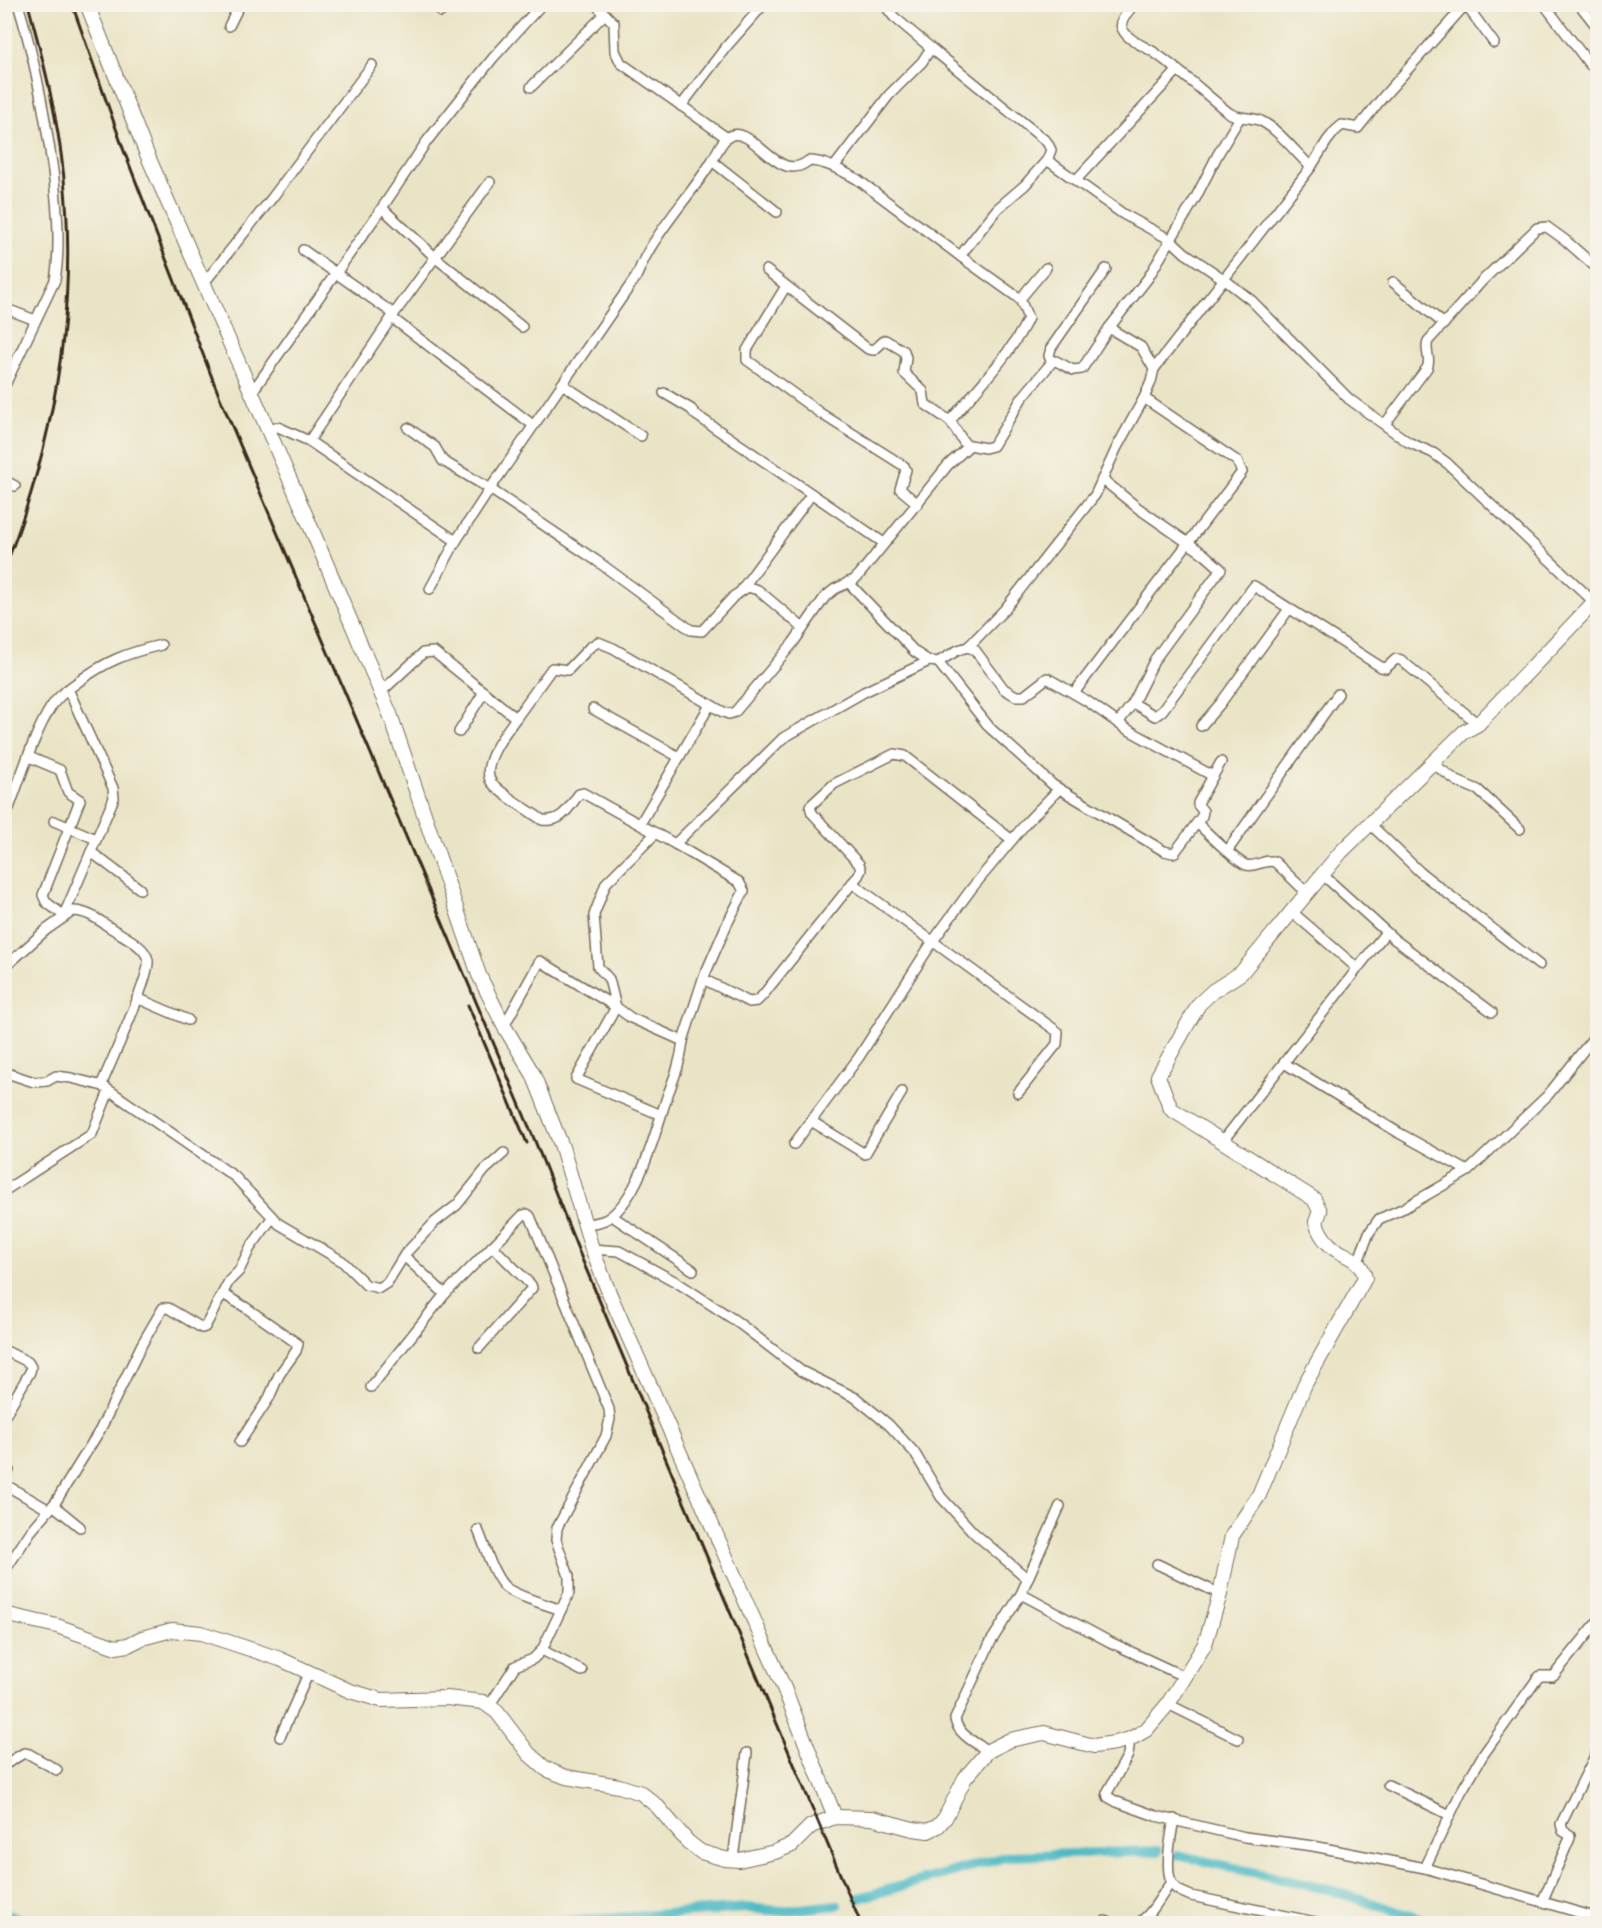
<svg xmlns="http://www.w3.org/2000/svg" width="1602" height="1928" font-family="Delius,sans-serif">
  <rect width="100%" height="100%" fill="#f7f3e8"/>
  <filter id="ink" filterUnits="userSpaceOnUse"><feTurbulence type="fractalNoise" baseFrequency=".0167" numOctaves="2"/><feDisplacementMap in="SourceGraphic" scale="12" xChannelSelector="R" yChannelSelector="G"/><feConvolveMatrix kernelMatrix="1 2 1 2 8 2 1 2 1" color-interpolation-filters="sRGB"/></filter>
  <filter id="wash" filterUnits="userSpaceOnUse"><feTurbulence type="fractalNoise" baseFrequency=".008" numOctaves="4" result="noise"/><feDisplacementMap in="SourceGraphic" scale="24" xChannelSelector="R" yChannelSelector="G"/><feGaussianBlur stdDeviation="1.35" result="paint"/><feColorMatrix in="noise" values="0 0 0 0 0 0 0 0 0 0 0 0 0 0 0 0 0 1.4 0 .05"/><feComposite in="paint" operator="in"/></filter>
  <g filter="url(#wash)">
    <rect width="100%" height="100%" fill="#eae4c6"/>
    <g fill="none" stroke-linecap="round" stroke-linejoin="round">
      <!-- canal -->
      <g stroke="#4dbac6" stroke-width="10">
        <path d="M1178,1855L1334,1891L1435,1924"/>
        <path d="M859,1898L1009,1856L1158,1851"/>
        <path d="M4,1914L38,1924"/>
        <path d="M535,1924L746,1908L782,1911L837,1905"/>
      </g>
    </g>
  </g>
  <g filter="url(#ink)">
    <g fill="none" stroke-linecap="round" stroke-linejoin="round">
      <!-- street casing -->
      <g stroke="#786b59" stroke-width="12">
        <g id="street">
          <path d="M595,4L614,23L615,51L621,63L727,138"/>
          <path d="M1134,4C1129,11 1119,20 1122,28C1127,40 1142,45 1152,51C1179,69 1203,92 1229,113C1242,120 1249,116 1261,121C1278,129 1297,154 1311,167L1327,141L1335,131L1342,125L1358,128L1383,97L1466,4"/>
          <path d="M1544,4L1590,65"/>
          <path d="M1579,4L1598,28"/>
          <path d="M1466,5L1494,43"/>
          <path d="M441,12L447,4"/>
          <path d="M229,26L240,4"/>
          <path d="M931,48L1047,142L1051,150L1047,160"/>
          <path d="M531,87L605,14"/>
          <path d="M681,106L726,47L764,4"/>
          <path d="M712,161L777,212"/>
          <path d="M834,167L889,95L922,62L931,48L894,17L884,4"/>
          <path d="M1076,180L1177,71"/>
          <path d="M382,208L436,258L522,327"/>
          <path d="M303,250L394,314"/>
          <path d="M766,270L868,349L874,350L885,340L904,351L906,358L904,373L923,391L925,404L950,421L967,447"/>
          <path d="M1393,282L1444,324"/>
          <path d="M204,283L272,198L372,65"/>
          <path d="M786,286L747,350V360L820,413L904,466L906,470L900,489L918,504"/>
          <path d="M1020,299L1046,268"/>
          <path d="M4,308L35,320"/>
          <path d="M392,318L533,425"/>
          <path d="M1052,362L1049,356L1051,348L1106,269"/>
          <path d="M1154,369L1311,167"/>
          <path d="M562,384L641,436"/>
          <path d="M4,387L55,280C61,245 57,206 53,171C45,114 35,59 18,4"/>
          <path d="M252,392L382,208L427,141L493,58L542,4"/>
          <path d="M664,393L691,409L696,415L884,543"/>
          <path d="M950,421C973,393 1014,351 1028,318L1020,299L960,256"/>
          <path d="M1385,424L1427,368C1432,358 1424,351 1428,341L1483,280L1537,228L1547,227L1565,240L1598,269"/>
          <path d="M268,428L278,427L309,441L456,541"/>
          <path d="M408,428L435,447L443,461L490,489L597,561L691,630L702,631L734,596L748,587L758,590L803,628"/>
          <path d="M309,441L394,314L490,182"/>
          <path d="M1102,479L1138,508L1204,554L1221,569L1155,659L1133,703L1118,723"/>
          <path d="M4,480L15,486"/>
          <path d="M848,582L915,652L929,661L938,662L958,650L968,647L975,650L1004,689L1016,696H1024L1047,678L1087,701L1125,728L1213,776L1221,762"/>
          <path d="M430,589L456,541L490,489L636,277C640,269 643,260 648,252C666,220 693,192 712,161C717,153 722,138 732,135C755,128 779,185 808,161C826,161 842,171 857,179L960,256L997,209L1025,185L1047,160L1123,214L1171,240L1185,253L1225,280L1251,300L1349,399L1408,442L1433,453L1447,463L1594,602"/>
          <path d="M742,589L811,495"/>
          <path d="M968,647L1004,610L1095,495L1117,447L1144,398L1151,382L1154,369L1141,347L1109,328"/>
          <path d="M938,662L990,728L1053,785L1164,851L1173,853L1175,852L1202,816L1203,811L1198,805V803L1213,776"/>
          <path d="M381,692L423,653L434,652L516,718L552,668L568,670L590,647L598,642L613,648L723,712L729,714L735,712L793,643L825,597L835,589L854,580L859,575L948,465L970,445L985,448L993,446L1022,398L1052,362L1056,361L1073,370L1082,369L1109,328L1148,278L1195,199L1218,154L1239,119"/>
          <path d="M1074,693L1242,472L1237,461L1144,398"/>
          <path d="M1133,703L1155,716L1162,711L1254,586L1381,667L1386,668L1396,659L1401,660L1478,724"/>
          <path d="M593,709L679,757"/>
          <path d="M516,718C506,732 482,762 490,780C495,791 532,812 542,820C562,823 569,807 579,794L583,793L675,844L783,738L864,692L929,661"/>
          <path d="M1201,726L1220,704L1289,609"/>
          <path d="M459,732L484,692"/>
          <path d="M29,757L60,770L68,792L80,800L43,895L46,902L63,915"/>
          <path d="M1432,763L1457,781L1478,790L1520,829"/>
          <path d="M4,821C18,787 32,737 51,707C58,696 68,689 78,682C106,661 127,653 161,645"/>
          <path d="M54,821L96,839"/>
          <path d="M1197,823C1207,832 1235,861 1246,865C1256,868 1265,858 1275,862L1307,893"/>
          <path d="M640,824L710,705"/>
          <path d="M1370,824L1420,872L1539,965"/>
          <path d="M656,833L606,883L594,915L598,967L609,979L616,1007L576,1079L661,1115"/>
          <path d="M1228,850L1338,694"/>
          <path d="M91,852L140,889"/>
          <path d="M1322,874L1394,939L1492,1012"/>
          <path d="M852,883L1058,1032L1057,1044L1018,1093"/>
          <path d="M1291,911L1357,968"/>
          <path d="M63,917L114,798L113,788L68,689"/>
          <path d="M4,968L46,930L73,911C89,911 101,922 114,930C125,937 145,946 148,960C151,975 111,1062 103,1081V1086L235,1177L279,1224L342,1261L366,1285L379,1288L387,1283L405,1254L435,1222L457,1205L485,1170L504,1153"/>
          <path d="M703,979L749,1002L757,1001L763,995L858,876L861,870L859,864L812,813L810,806L834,784L894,754L905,756L1012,840"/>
          <path d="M137,998L188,1020"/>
          <path d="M504,1026L540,961L616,1007L631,1018L683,1041L703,979L727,924L744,891L739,882L675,844"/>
          <path d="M1284,1063L1399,1133L1468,1171L1548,1095L1598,1032"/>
          <path d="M4,1072L34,1082L47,1081L56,1076L71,1078L103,1086"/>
          <path d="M811,1121L865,1154L902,1092"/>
          <path d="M1222,1142L1386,932"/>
          <path d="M794,1144L859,1057L933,941L972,888L1027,822L1059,789"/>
          <path d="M4,1191L92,1134L109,1091"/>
          <path d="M612,1216L693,1270"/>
          <path d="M584,1224C593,1223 602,1223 610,1217C641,1194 656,1129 668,1094C675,1076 681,1061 683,1041"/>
          <path d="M592,1249L619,1251L678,1283L736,1321L801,1371L856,1398L889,1425L914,1452L941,1497L974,1533L1028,1579"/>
          <path d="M404,1256L445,1294L523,1215L527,1214L530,1216L609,1409L610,1419L606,1436L557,1528L556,1540L569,1576V1593L542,1650L533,1659L515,1666L489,1706"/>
          <path d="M1358,1262L1369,1233L1379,1219L1404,1208L1468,1171"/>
          <path d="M223,1294L245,1307L298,1344L296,1351L279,1375L269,1398L240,1442"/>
          <path d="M479,1348L532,1288L531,1285L492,1246"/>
          <path d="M4,1350L28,1362L31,1367L30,1372L4,1417"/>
          <path d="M371,1387L445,1294"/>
          <path d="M4,1468L9,1470L4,1479"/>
          <path d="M4,1484L49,1510"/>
          <path d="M53,1505L80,1527"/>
          <path d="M1060,1506L1021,1594L1110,1642L1185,1677"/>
          <path d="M478,1530C486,1548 491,1571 504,1586C512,1595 548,1605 561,1610"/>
          <path d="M1157,1564L1220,1594"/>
          <path d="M4,1572L31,1531L55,1503L100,1430L142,1344L163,1308H168L202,1328L205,1327L229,1281L239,1271L250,1248L272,1218"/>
          <path d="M542,1650L582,1671"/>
          <path d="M1168,1704L1238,1739"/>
          <path d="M280,1737L309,1672"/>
          <path d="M1130,1739L1128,1755L1107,1793L1108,1797L1117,1802L1156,1816L1245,1837L1313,1846L1425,1868L1598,1918"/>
          <path d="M988,1751C976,1743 957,1734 955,1719L990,1643L1021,1594"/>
          <path d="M4,1765L24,1753L29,1754L57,1770"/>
          <path d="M1388,1785L1450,1815"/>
          <path d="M1174,1819C1171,1836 1165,1865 1171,1882C1174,1890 1184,1893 1191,1896L1325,1924"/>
          <path d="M733,1859L747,1753"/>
          <path d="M1425,1868L1461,1792L1483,1755L1537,1679L1540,1676H1552L1555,1674L1598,1621"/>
          <path d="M1542,1902L1570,1838V1835L1563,1831L1561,1824L1598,1750"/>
          <path d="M1104,1924L1105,1921L1115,1924"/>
          <path d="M1137,1924C1152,1915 1161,1896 1171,1882"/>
        </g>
      </g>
      <!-- secondary casing -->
      <g stroke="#786b59" stroke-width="16">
        <g id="secondary">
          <path d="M87,4L146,152L309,523L390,714L479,975L504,1026L533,1074L562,1147L592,1249L610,1295L784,1688L835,1817"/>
          <path d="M4,1614L57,1626L116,1647L128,1645L142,1638L172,1630L201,1633L280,1659L350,1691L381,1700L447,1698L483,1702L497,1712L529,1754L546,1769L566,1777L619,1786L641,1793L657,1806L688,1842L701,1852L725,1859L739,1860L775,1852L792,1845L811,1826L835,1817L872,1818L913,1829L928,1831L938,1826L945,1818L965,1778L988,1751L1010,1740L1044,1733L1094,1746L1115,1743L1130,1739L1146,1730L1168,1704L1205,1644L1220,1594L1232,1536L1259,1495L1305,1384L1365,1278C1360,1254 1341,1258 1328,1243C1323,1238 1318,1229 1316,1222L1320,1211L1314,1199L1171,1109L1158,1076L1199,1004L1213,991L1241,973L1341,852L1464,732L1478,724L1598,598"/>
        </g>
      </g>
      <!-- street -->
      <use href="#street" stroke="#fff" stroke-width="9"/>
      <!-- secondary -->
      <use href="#secondary" stroke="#fff" stroke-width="14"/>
      <!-- rail -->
      <g stroke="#3b2a1e" stroke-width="3">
        <path d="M72,4L124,151L218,393L535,1141L579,1252L861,1924"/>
        <path d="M4,570C64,419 86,257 51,97C45,66 36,35 28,4"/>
        <path d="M468,1005L527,1143"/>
      </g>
    </g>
  </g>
  <!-- margin -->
  <rect width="1602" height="1928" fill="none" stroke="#f7f3e8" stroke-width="24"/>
</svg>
